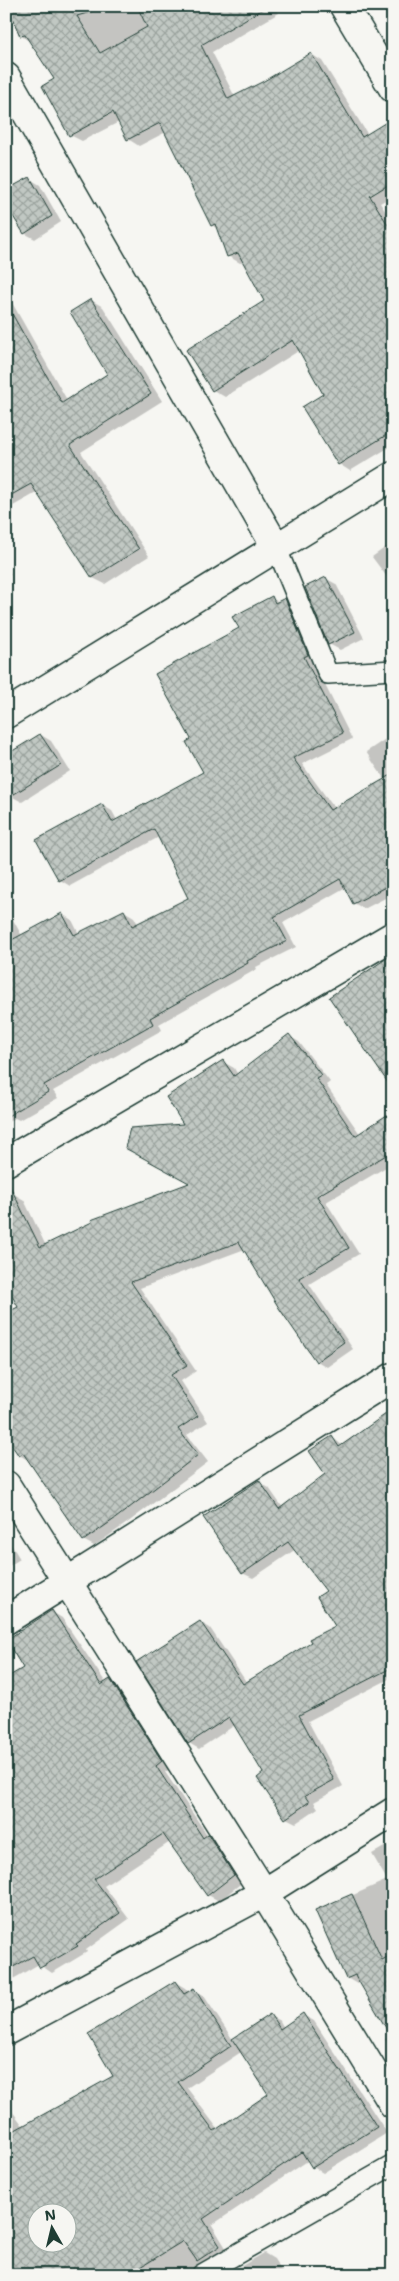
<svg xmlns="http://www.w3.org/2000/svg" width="399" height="2281" font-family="'Shantell Sans',sans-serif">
  <defs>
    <pattern id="building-cross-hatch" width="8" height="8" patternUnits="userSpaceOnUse" patternTransform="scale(1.25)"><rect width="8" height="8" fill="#c1c8c3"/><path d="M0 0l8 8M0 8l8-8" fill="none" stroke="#9ca49f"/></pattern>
  </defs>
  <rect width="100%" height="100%" fill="#f6f6f2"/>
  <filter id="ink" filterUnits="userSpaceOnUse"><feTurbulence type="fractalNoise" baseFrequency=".02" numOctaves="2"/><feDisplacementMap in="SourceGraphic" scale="10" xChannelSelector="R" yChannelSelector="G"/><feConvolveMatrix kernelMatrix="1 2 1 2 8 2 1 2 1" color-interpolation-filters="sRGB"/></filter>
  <g filter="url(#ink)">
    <!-- shadow -->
    <g fill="#0003" fill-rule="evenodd">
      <path d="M10,6H275L279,13L212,52L235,97L264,82L311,54L322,61L368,135L393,124V196L380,203L393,223V445L350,471L339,464L325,395L300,350L225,397L213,390L188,351L266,301L244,262L240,263L228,256L218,229L212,225L166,132L139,146L128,139L119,122L82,141L70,135L56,79L31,42L21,36Z"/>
      <path d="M30,179L40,185L61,222L35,239L24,233Z"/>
      <path d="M6,292L67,400L109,374L91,300L103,307L162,401L81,452L149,556L105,584L93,578L38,492L6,510Z"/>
      <path d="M393,542V585L372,557Z"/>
      <path d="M6,566L11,574L6,578Z"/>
      <path d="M325,578L336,584L364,638L340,650L329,644Z"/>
      <path d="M271,598L279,602L285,599L295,605L314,663L352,739L302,764L335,809L385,780L366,752L393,734V894L364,909L354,903L346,887L283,923L296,947L256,967L257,969L159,1024L162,1030L53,1091L58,1098L19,1120L15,1118L6,1123V907L22,936L62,914L72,920L79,934L124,911L134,917L138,924L189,898L159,837L70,886L60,880L102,805L112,811L117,820L205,773L193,739L240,629Z"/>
      <path d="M41,735L51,741L70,771L22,802L11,796L6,788Z"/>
      <path d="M289,1036L299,1042L330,1082L326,1085L360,1134L393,1113V1166H388L326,1202L359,1254L309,1284L353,1349L327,1367L317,1361L245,1249L140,1288L196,1371L181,1381L208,1422L187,1435L208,1462L127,1523L94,1546L83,1540L30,1461L19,1455V1308L14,1194L24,1200L46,1246L191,1183L185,1125L223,1062L234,1068L238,1075Z"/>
      <path d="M393,1411V1677L308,1721L343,1786L314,1802L318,1808L296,1823L286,1818L265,1774L235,1725L199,1749L189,1743L200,1622L210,1628L247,1683L337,1626L328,1592L296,1549L253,1578L242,1573L259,1482L269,1488L283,1508L327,1475L332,1437L343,1446Z"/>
      <path d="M6,1536L20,1559L6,1568Z"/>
      <path d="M52,1612L62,1618L106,1683L110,1680L121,1686L172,1768L165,1772L208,1836L219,1842L244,1881L219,1901L208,1895L170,1842L104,1886L129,1919L86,1950L87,1952L52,1973L39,1964L6,1983V1680L25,1668Z"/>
      <path d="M393,1842V2054L385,2039L392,2036L361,1982L357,1984L347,1978L317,1911L387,1880L372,1854Z"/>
      <path d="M175,1982L185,1988L189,1993L194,1990L204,1996L233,2040L270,2016L280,2021L284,2028L303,2015L314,2021L387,2133L323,2173L313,2167L309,2160L212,2225L231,2256L204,2275H6V2103L24,2127L115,2076ZM241,2052L269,2095L218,2129L187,2088ZM38,2214H68V2244H38Z"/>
      <path d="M264,2253L274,2259L284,2275H226Z"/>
    </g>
    <!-- building -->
    <g fill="url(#building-cross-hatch)" stroke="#1f3d34" fill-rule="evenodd">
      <path d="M7,6H93L94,11L77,16L100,53L147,27L137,6H268L201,45L228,99L264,81L311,53L362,137L393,118V182L370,196L393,233V431L338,465L302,407L323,394L293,340L212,391L186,350L264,301L238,253L227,257L215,224L211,226L160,123L127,140L113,112L69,136L42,86L54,79L25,35L20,36Z"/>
      <path d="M30,177L52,216L24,234L6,205V190Z"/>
      <path d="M91,299L151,394L70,445L139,549L92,578L31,484L6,498V303L62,403L107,374L70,312Z"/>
      <path d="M326,577L355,632L328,645L305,587Z"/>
      <path d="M272,596L275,603L285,598L308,655L304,657L343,733L293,758L330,810L393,774V883L353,904L340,879L274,917L287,941L247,961L248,963L150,1018L153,1024L44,1085L48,1092L6,1117V943L62,913L74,935L124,910L132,926L188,898L154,829L59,881L36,840L102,804L112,822L203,772L186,742L191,739L155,674L239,628L232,617Z"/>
      <path d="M40,734L61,765L6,799V755Z"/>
      <path d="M393,954V1090L329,997Z"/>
      <path d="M289,1034L321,1075L316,1078L355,1136L393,1111V1151L317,1196L349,1248L299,1278L344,1342L316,1362L279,1308L239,1242L131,1282L187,1365L171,1375L198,1416L178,1429L198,1455L116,1518L83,1541L23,1453L19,1456L6,1437V1313L18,1307L6,1284V1178L40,1247L92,1222L91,1220L189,1183L125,1148L130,1128L183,1124L166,1097L223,1060L234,1076Z"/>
      <path d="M393,1409V1667L299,1715L334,1780L305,1796L309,1802L285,1819L257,1778L263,1773L229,1717L188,1744L136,1662L200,1621L243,1684L311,1642L309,1639L335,1626L317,1597L326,1591L288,1542L242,1574L203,1517L259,1480L279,1509L325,1474L309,1451L332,1436L339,1447Z"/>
      <path d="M52,1610L101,1685L110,1679L162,1761L156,1766L203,1838L208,1834L234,1875L207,1896L163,1834L94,1879L120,1913L76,1944L78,1946L40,1968L33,1956L6,1971V1678L23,1668L6,1640Z"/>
      <path d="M352,1894L382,1960L393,1954V2040L355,1975L346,1979L315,1910Z"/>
      <path d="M175,1981L184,1994L194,1988L231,2046L178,2082L214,2131L268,2094L232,2039L270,2014L280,2029L303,2013L377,2127L312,2168L302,2152L203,2219L220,2246L197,2261L183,2241L128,2275H6V2135L113,2076L88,2034ZM38,2214H68V2244H38Z"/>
    </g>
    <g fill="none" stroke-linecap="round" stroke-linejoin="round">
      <!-- lane casing -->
      <g stroke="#1f3d34" stroke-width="22">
        <g id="lane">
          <path d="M277,549L328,674L393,670"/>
          <path d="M202,2274L393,2165"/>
        </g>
      </g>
      <!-- street casing -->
      <g stroke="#1f3d34" stroke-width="31">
        <g id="street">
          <path d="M344,6L393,88"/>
          <path d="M6,77L277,549"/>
          <path d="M6,714L393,476"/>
          <path d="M6,1162L393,936"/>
          <path d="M6,1485L264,1893L393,2104"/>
          <path d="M6,1620L393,1377"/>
          <path d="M6,2031L264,1893L393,1812"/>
        </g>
      </g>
      <!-- lane -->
      <use href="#lane" stroke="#f6f6f2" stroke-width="19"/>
      <!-- street -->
      <use href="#street" stroke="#f6f6f2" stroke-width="28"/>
    </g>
  </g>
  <!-- margin -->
  <rect width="399" height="2281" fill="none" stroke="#f6f6f2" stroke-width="25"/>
  <rect x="12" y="12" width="374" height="2256" fill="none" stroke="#1f3d34" stroke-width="2" filter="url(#ink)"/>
  <!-- north arrow -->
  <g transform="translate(52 2228) rotate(352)"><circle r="24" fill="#f6f6f2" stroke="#a0aca6"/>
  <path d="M0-4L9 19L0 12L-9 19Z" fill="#1f3d34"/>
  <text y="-8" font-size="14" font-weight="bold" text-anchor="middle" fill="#1f3d34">N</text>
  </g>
</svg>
